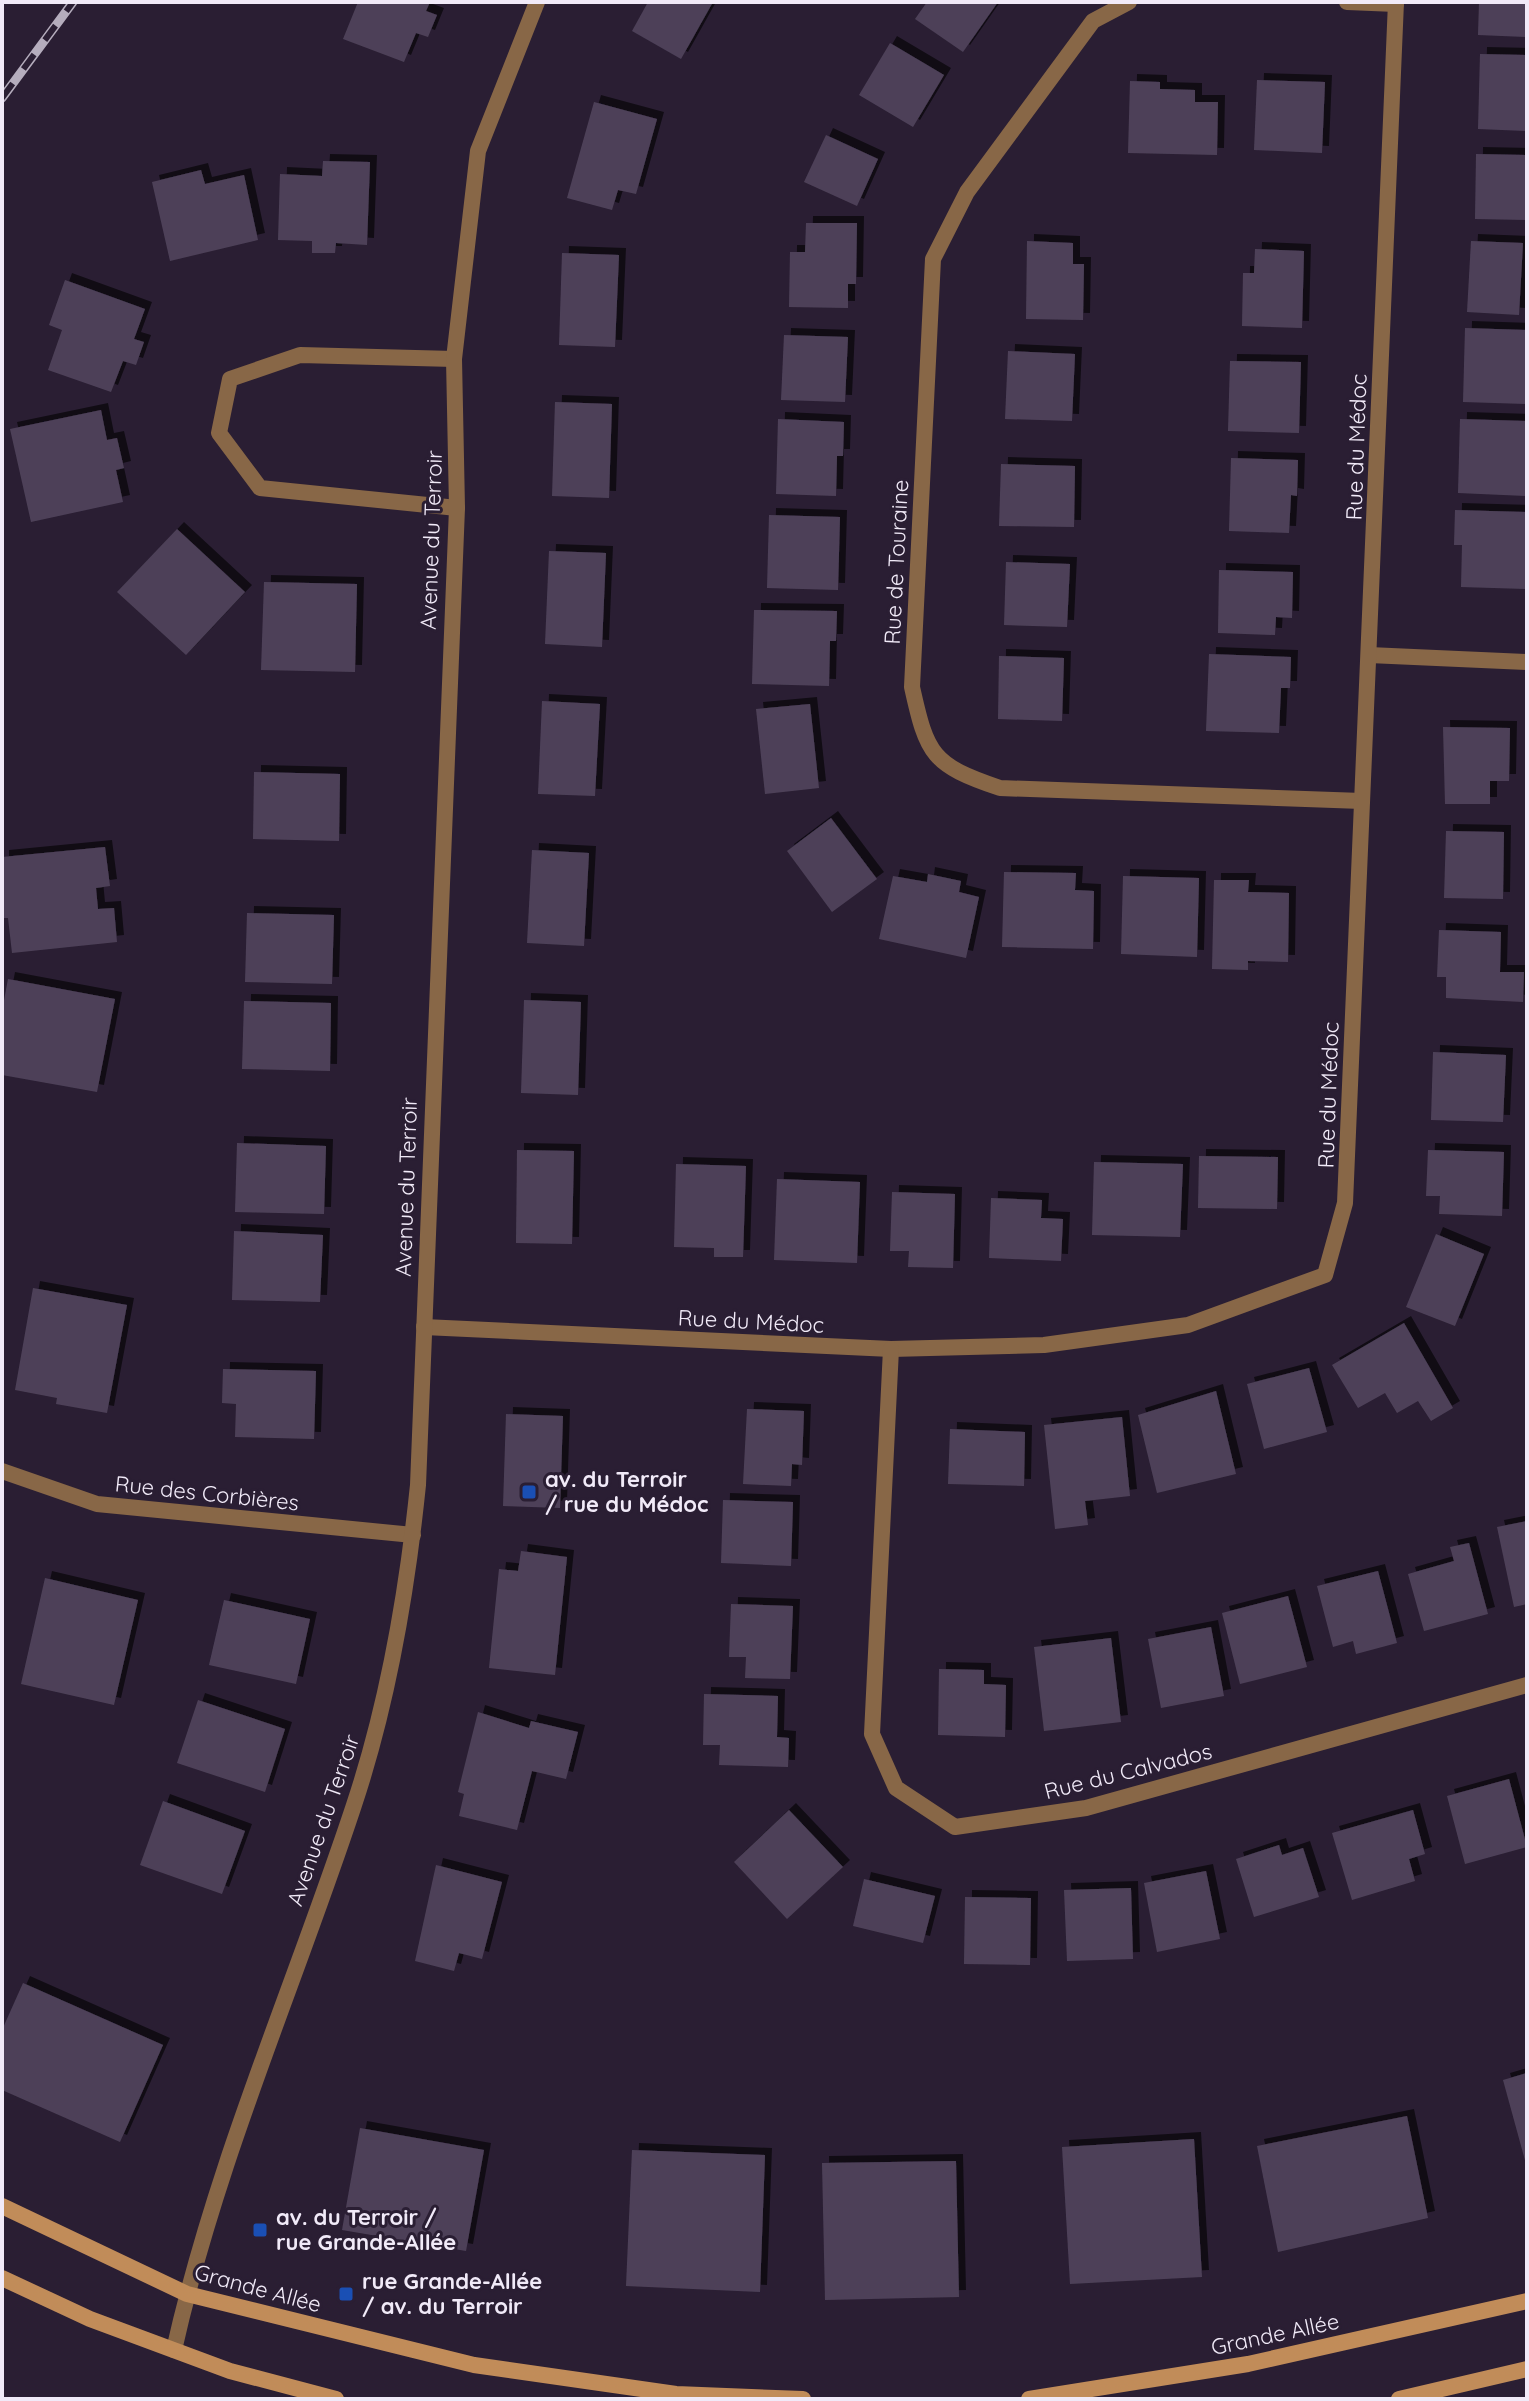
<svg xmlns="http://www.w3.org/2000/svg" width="1529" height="2401" font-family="Quicksand,sans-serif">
  <defs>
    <filter id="shadow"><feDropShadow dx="7" dy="-7" stdDeviation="0" flood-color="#0009"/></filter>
  </defs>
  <rect width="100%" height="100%" fill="#2a1e33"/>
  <!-- building -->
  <g fill="#4d4158" filter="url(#shadow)">
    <path d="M358,2H430L426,11L437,15L428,37L416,33L404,62L343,39Z"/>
    <path d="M648,2H713L681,59L632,31Z"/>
    <path d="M927,2H998L963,52L915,19Z"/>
    <path d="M1479,2H1527V37L1478,35Z"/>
    <path d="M890,43L944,75L913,127L859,95Z"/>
    <path d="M1480,54L1527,55V131L1478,129Z"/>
    <path d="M1257,80L1325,82L1322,153L1254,150Z"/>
    <path d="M1130,81L1160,82V89L1195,90V102H1218L1217,155L1128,153Z"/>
    <path d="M594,102L657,119L636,194L618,190L612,210L567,198Z"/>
    <path d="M826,135L878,159L857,206L804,182Z"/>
    <path d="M1476,154L1527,155V220L1475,219Z"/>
    <path d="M323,161L370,162L367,245L336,243L335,253H312V241L278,240L280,174L322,176Z"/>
    <path d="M201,170L205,184L244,175L258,240L170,261L152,182Z"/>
    <path d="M806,223H857L856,284H848V308L789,307L790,252H805Z"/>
    <path d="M1027,241L1073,243V264H1084L1083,320L1026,319Z"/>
    <path d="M1471,241L1523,243L1519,315L1467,312Z"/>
    <path d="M1255,249L1304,251L1302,328L1242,326L1243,273H1254Z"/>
    <path d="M562,253L619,255L615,347L559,345Z"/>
    <path d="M65,280L145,309L134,339L144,342L136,365L123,361L111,392L48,370L62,330L49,325Z"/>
    <path d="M1465,328L1527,330V404L1463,402Z"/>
    <path d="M784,335L848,337L845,402L781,400Z"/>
    <path d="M1008,351L1075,354L1072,421L1005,419Z"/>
    <path d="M1230,361L1301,362L1299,433L1228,431Z"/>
    <path d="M555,402L612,404L609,498L552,496Z"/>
    <path d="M101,410L107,440L117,438L124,468L116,470L123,502L31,522L10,429Z"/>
    <path d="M778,419L844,422L843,456H837L836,496L776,494Z"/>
    <path d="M1460,419L1527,421V496L1458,493Z"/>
    <path d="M1231,458L1298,460L1297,496L1291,495L1289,533L1229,531Z"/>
    <path d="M1001,464L1075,466L1074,527L999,526Z"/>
    <path d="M1455,510L1527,512V589L1461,587L1462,545H1454Z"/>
    <path d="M769,515L840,517L838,590L767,588Z"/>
    <path d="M177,529L245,592L186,655L117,592Z"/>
    <path d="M549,551L606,553L602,647L545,644Z"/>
    <path d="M1006,562L1070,564L1067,627L1004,625Z"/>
    <path d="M1219,570L1293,572L1292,618L1276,617L1275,635L1218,633Z"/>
    <path d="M264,582L357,584L355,672L261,670Z"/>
    <path d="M754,610L837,611L836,641H830L829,686L752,684Z"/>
    <path d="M1209,654L1291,657L1290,688H1281L1279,733L1206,731Z"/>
    <path d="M999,656L1064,658L1062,721L998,719Z"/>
    <path d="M542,701L600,704L595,796L538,794Z"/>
    <path d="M810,704L819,788L765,794L756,709Z"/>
    <path d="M1443,727L1510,728L1509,781H1490V804H1445Z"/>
    <path d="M254,772L340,774L339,841L253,839Z"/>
    <path d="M831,818L877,879L832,912L787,851Z"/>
    <path d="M1446,831L1504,832L1503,899L1444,898Z"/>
    <path d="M105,847L110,886L96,888L98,909L114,908L117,942L12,953L8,918H2V857Z"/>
    <path d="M532,850L589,853L584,946L527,943Z"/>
    <path d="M1004,872L1076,873L1075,890L1094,891L1093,949L1002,947Z"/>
    <path d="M928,874L961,881L959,892L979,897L966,958L879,939L893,876L927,882Z"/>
    <path d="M1123,876L1199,878L1197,957L1121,954Z"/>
    <path d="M1214,880H1249L1248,892L1289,893L1288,962L1248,961V970L1212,969Z"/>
    <path d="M247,913L334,915L332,984L245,982Z"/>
    <path d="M1439,930L1501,932L1500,972H1524L1523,1002L1446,998V977H1437Z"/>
    <path d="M8,979L115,999L97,1092L2,1075V1011Z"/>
    <path d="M524,1000L581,1002L578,1095L521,1093Z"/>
    <path d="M244,1001L331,1003L330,1071L242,1069Z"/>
    <path d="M1433,1052L1506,1055L1503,1122L1431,1120Z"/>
    <path d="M237,1143L326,1146L324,1214L235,1212Z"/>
    <path d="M517,1150L574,1151L572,1244L516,1243Z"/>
    <path d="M1428,1150L1504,1152L1502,1216L1439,1214L1440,1196H1426Z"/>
    <path d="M1199,1156L1278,1157L1277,1209L1198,1208Z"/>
    <path d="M1094,1162L1183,1164L1180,1237L1092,1235Z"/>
    <path d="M676,1164L746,1166L743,1257H714V1248L674,1247Z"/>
    <path d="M777,1179L860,1182L857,1263L774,1260Z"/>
    <path d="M892,1192L955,1194L953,1268L908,1267L909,1251H890Z"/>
    <path d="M991,1198L1042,1200L1041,1218L1063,1219L1061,1261L989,1258Z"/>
    <path d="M234,1231L323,1235L320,1302L232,1300Z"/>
    <path d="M1436,1234L1484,1254L1455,1326L1406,1307Z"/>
    <path d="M33,1288L127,1305L107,1413L56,1404L57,1398L15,1390Z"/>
    <path d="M1404,1323L1453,1408L1431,1421L1418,1401L1397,1413L1385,1393L1358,1408L1332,1365Z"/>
    <path d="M1309,1368L1327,1432L1264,1449L1247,1384Z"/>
    <path d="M223,1369L316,1371L314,1439L235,1437L236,1404L222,1403Z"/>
    <path d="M1216,1391L1236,1474L1157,1493L1138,1415Z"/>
    <path d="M747,1409L804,1411L802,1465L792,1464L791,1486L743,1484Z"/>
    <path d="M506,1414L563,1416L560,1508L503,1506Z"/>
    <path d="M1122,1417L1130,1496L1085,1501L1088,1525L1055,1529L1044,1425Z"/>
    <path d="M950,1429L1025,1432L1024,1486L948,1484Z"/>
    <path d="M723,1500L793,1502L791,1566L721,1563Z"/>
    <path d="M1527,1521V1604L1514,1607L1497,1527Z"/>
    <path d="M1469,1543L1488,1614L1424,1631L1408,1574L1454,1561L1450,1547Z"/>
    <path d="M521,1551L567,1557L555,1675L489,1668L499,1569L518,1571Z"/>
    <path d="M1378,1571L1397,1643L1356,1654L1353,1641L1333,1647L1317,1586Z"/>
    <path d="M45,1578L138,1600L114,1705L21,1684Z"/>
    <path d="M1288,1596L1307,1667L1240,1684L1222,1613Z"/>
    <path d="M224,1600L310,1619L296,1684L209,1665Z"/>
    <path d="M731,1604L793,1606L790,1679L745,1678L746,1657H729Z"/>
    <path d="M1211,1627L1224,1696L1161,1708L1148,1639Z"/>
    <path d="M1111,1638L1121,1722L1044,1731L1034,1647Z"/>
    <path d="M939,1669L984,1670V1684L1006,1685L1005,1737L938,1735Z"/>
    <path d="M704,1694L778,1696L777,1737L789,1738L788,1767L719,1765L720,1745H703Z"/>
    <path d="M198,1700L285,1729L265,1792L177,1763Z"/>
    <path d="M478,1712L529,1728L531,1721L578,1732L566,1779L532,1771L517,1830L459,1816L464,1794L458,1792Z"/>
    <path d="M1509,1779L1527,1847L1465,1864L1447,1796Z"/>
    <path d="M163,1801L245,1831L222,1894L140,1865Z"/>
    <path d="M789,1810L843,1867L787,1919L734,1862Z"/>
    <path d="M1413,1810L1425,1854L1409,1859L1415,1881L1352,1900L1332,1833Z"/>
    <path d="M1279,1845L1282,1855L1303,1848L1319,1897L1254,1917L1236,1859Z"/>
    <path d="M436,1865L502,1882L482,1959L459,1953L454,1971L415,1961Z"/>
    <path d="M1206,1871L1220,1939L1157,1952L1144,1883Z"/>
    <path d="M864,1879L935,1896L923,1943L853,1926Z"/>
    <path d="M1131,1888L1133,1959L1067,1961L1064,1890Z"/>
    <path d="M965,1897L1031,1898L1030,1965L964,1964Z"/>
    <path d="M23,1983L163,2045L120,2142L2,2090V2030Z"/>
    <path d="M1527,2073V2164H1526L1503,2080Z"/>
    <path d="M1407,2116L1428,2218L1278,2252L1257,2146Z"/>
    <path d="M360,2128L484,2150L466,2251L342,2230Z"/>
    <path d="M1194,2139L1202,2277L1070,2284L1062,2147Z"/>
    <path d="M632,2150L765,2155L760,2292L626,2286Z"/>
    <path d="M956,2161L959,2297L825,2300L822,2163Z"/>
  </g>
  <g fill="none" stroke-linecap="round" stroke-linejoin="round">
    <!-- street -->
    <g stroke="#886747" stroke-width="16">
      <path d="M1129,2L1093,21L967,192L933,259L912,687C927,755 932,765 1000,788L1362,801"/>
      <path d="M1347,2L1396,4"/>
      <path d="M454,359L300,355L230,379L219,433L260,488L457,508"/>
      <path d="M1369,655L1527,662"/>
      <path d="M424,1327L891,1349L1044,1345L1188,1325L1325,1275L1345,1203L1396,2"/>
      <path d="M891,1349L872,1734L896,1788L955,1827L1086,1808L1527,1685"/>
      <path d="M2,1471L97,1504L413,1535"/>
      <path d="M174,2350C216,2162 294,1987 354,1805C388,1703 407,1592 418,1485L457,508L454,359L478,151L537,2"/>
    </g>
    <!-- secondary -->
    <g stroke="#c18c59" stroke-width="16">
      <path d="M2,2206L187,2294L474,2365L676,2394L803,2399"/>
      <path d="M2,2278L90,2319L230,2371L336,2399"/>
      <path d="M1029,2399L1248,2364L1527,2301"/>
      <path d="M1399,2399L1527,2369"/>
    </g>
    <!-- rail casing -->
    <g stroke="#b5adbd" stroke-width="9">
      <path id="rail" d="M2,98L73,2"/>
    </g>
    <!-- rail -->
    <use href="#rail" stroke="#2a1e33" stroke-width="6" stroke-dasharray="18" stroke-linecap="butt"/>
  </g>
  <!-- markers -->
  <g fill="#1a4fb4" stroke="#2a1e33" stroke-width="3">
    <rect x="521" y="1484" width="16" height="16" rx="4"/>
    <rect x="252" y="2222" width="16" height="16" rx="4"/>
    <rect x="338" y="2286" width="16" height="16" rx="4"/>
  </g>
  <g text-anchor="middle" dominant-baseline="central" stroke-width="6" stroke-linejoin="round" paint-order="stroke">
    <!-- street labels -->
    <g font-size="22" fill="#f1eaf8" stroke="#2a1e33">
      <text transform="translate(1356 447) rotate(-88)">Rue du Médoc</text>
      <text transform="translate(431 540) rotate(-88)">Avenue du Terroir</text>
      <text transform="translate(896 562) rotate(-87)">Rue de Touraine</text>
      <text transform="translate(1328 1095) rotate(-88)">Rue du Médoc</text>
      <text transform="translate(406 1187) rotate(-88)">Avenue du Terroir</text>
      <text transform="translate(751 1321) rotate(3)">Rue du Médoc</text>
      <text transform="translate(207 1493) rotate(6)">Rue des Corbières</text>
      <text transform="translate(1128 1771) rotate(-14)">Rue du Calvados</text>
      <text transform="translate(323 1820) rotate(-71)">Avenue du Terroir</text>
      <text transform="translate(258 2288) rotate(15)">Grande Allée</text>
      <text transform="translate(1275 2334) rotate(-12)">Grande Allée</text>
    </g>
    <!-- poi labels -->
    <g font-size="22" font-weight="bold" fill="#f1eaf8" stroke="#2a1e33" text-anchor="start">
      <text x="545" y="1479">av. du Terroir<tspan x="545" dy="25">/ rue du Médoc</tspan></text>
      <text x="276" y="2217">av. du Terroir /<tspan x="276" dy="25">rue Grande-Allée</tspan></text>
      <text x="362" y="2281">rue Grande-Allée<tspan x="362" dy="25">/ av. du Terroir</tspan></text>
    </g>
  </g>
  <!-- border -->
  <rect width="1529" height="2401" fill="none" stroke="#f1eaf8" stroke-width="8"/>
</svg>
